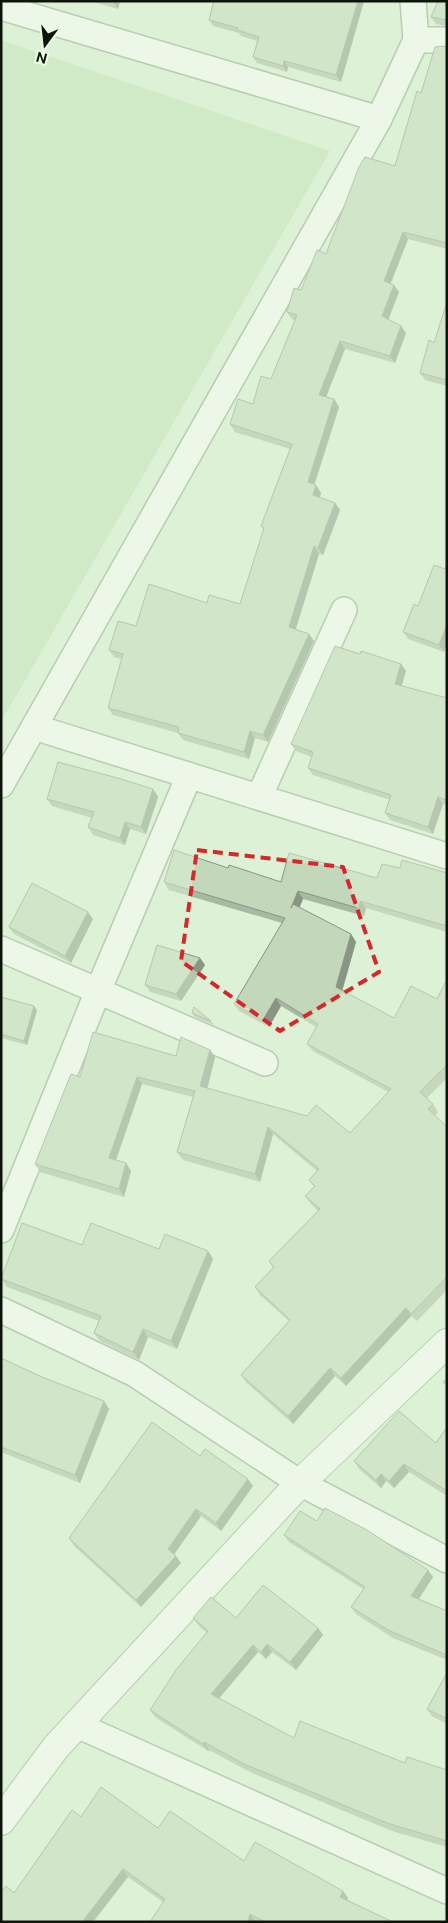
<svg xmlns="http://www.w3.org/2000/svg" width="448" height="1923" font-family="'Public Sans',sans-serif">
  <rect width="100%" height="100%" fill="#dcf1d5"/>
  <!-- park -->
  <path fill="#c0e1b3" d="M1,40L330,151L1,722Z"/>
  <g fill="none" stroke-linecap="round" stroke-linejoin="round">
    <!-- minor casing -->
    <g stroke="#8da186" stroke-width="28">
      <g id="minor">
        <path d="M413,1L416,40"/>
        <path d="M1,7L379,119"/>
        <path d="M34,727L447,856"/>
        <path d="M1,785L379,119L416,40H447"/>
        <path d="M259,797L344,610"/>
        <path d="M1,949L265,1063"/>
        <path d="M1,1230L98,991L189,776"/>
        <path d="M1,1310L135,1374L300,1483L447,1560"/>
        <path d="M77,1725L447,1891"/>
      </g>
    </g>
    <!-- trunk casing -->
    <g stroke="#8da186" stroke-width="30">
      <path id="trunk" d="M1,1821L56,1747L300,1483L447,1343"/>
    </g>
    <!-- minor -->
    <use href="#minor" stroke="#fff" stroke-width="25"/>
    <!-- trunk -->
    <use href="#trunk" stroke="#fff" stroke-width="28"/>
  </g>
  <!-- wall -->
  <g fill="#a8b9a1">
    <path d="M90,1H120L118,9Z"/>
    <path d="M213,1H364L341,82L288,67L287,72L257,63L253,57L257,41L241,36L239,33L213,26L209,20Z"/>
    <path d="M447,1V26L436,24L431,17Z"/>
    <path d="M447,46V249L408,239L390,284L394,285L399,292L388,319L406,333L395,363L345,349L326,397L334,399L339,407L314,485H316L321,493L320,497L340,510L323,555L319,554L296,629L309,634L314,641L268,742L255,738L249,759L183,740L178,733L113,715L108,708L122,659L114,657L109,650L136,626L207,603L240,604L264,530L261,526L290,449L235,432L230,424L253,404L271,379L295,320L292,319L287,312L301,290L326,254L395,166L421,93Z"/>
    <path d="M447,302V386L425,380L420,373L434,343Z"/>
    <path d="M447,563V643L444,652L408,639L403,632L418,606L445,569Z"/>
    <path d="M360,654L401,664L406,671L401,686L447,698V805L443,804L433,834L390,820L385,813L390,800L313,775L308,768L312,757L296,751L291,744Z"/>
    <path d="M153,789L158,797L146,834L130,829L125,845L93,835L88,827L92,818L52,806L47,799Z"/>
    <path d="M228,868L281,882L377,878L400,868L447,873V932L366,908L364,916L303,899L299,908L351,934L356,942L342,991L394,1018L437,999L447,984V1078L427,1098L433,1104L438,1112L435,1116L447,1127V1290L417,1321L411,1316L346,1386L335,1376L293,1424L247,1383L241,1375L289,1321L260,1295L255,1287L273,1268L269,1261L318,1211L311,1204L305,1196L314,1187L309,1180L317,1171L273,1134L260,1182L183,1160L177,1152L193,1097L142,1084L116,1160L126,1163L131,1171L124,1197L40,1172L35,1164L80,1077L176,1056L210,1050L215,1057L207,1088L350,1133L388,1092L313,1051L307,1044L316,1027L281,1006L269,1027L239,1011L234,1004L282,923L169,890L164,882Z"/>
    <path d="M93,919L71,963L14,934L9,927Z"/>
    <path d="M200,958L205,965L181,1001L150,992L145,985Z"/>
    <path d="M1,997L37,1010L27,1045L1,1038Z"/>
    <path d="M192,1013L211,1021L214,1025L195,1017Z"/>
    <path d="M82,1245L208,1251L213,1259L177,1349L148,1337L139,1360L100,1341L94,1333L99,1321L7,1287L1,1279Z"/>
    <path d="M1,1358L42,1377L104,1401L109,1409L80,1483L1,1452Z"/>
    <path d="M447,1427V1496L409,1472L394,1488L386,1481L381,1488L359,1469L354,1461L436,1443Z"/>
    <path d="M200,1456L253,1486L221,1531L201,1516L174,1554L181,1563L141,1607L74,1546L69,1538Z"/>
    <path d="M317,1521L433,1577L419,1599L447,1611V1660L393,1638L356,1614L351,1607L363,1589L289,1542L284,1535Z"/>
    <path d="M193,1618H236L318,1628L323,1635L296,1670L272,1652L266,1659L258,1652L219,1698L294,1738L405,1763L447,1770V1847L392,1831L250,1772L209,1750L208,1751L155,1717L150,1710L207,1633L198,1625Z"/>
    <path d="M447,1673V1724L432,1716L427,1709Z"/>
    <path d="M81,1817L158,1828L244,1861L348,1898L347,1900L393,1922H256L163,1902L128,1877L14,1893Z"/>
  </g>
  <!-- shaded-wall -->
  <g fill="#889683">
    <path d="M114,1H120L118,9L114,3Z"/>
    <path d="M358,1H364L341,82L336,75Z"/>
    <path d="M284,61L288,67L287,72L283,66Z"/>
    <path d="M403,232L408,239L389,288L384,281Z"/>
    <path d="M394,285L399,292L387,323L382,316Z"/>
    <path d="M401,326L406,333L395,363L390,356Z"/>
    <path d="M340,341L345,349L324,402L319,395Z"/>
    <path d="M334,399L339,407L313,489L308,482Z"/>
    <path d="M316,485L321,493L318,502L313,495Z"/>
    <path d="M335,503L340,510L323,555L318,548Z"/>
    <path d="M314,546L319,554L294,634L289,627Z"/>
    <path d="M447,624V643L444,652L439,645Z"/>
    <path d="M309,634L314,641L268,742L263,735Z"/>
    <path d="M401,664L406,671L400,691L395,684Z"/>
    <path d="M250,731L255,738L249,759L244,752Z"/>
    <path d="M153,789L158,797L146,834L141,827Z"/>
    <path d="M438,797L443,804L433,834L428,827Z"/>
    <path d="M125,822L130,829L125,845L120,838Z"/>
    <path d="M298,891L303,899L296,916L291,908Z"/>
    <path d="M360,901L366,908L364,916L358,908Z"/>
    <path d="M88,912L93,919L71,963L65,956Z"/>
    <path d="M351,934L356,942L341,995L336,987Z"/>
    <path d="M200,958L205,965L181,1001L176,994Z"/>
    <path d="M276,998L281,1006L269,1027L263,1020Z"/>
    <path d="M34,1006L37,1010L27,1045L24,1041Z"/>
    <path d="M210,1050L215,1057L206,1094L200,1086Z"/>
    <path d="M137,1077L142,1084L114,1166L109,1158Z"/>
    <path d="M268,1127L273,1134L260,1182L255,1174Z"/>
    <path d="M126,1163L131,1171L124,1197L119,1189Z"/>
    <path d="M208,1251L213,1259L177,1349L171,1341Z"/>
    <path d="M406,1308L411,1316L346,1386L341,1378Z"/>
    <path d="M143,1329L148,1337L139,1360L133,1352Z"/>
    <path d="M330,1368L335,1376L293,1424L288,1416Z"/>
    <path d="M104,1401L109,1409L80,1483L75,1475Z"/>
    <path d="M404,1464L409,1472L394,1488L389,1481Z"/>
    <path d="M381,1474L386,1481L381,1488L376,1480Z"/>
    <path d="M248,1479L253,1486L221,1531L216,1523Z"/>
    <path d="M196,1509L201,1516L173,1556L168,1549Z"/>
    <path d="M176,1556L181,1563L141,1607L136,1600Z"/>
    <path d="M428,1570L433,1577L416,1603L411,1596Z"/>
    <path d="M318,1628L323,1635L296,1670L290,1662Z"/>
    <path d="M267,1644L272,1652L266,1659L261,1652Z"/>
    <path d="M253,1645L258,1652L216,1702L211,1694Z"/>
    <path d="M204,1742L209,1750L208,1751L203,1744Z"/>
    <path d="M123,1869L128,1877L93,1922H82Z"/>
    <path d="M343,1891L348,1898L345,1904L340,1897Z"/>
    <path d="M250,1914L255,1921V1922H248Z"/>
  </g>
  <!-- building -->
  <g fill="#c3d7bb" stroke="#889683">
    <path d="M214,1H358L336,75L284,61L283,66L253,57L259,37L237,30L238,28L209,20Z"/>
    <path d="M438,1H447V20L431,17Z"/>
    <path d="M447,46V243L403,232L384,281L394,285L382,316L401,326L390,356L340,341L319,395L334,399L308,482L316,485L313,495L335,503L318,548L314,546L289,627L309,634L263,735L250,731L244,752L178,733L179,727L108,708L123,654L109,650L118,621L136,626L149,584L207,603L209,595L240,604L264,528L261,526L292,444L230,424L238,399L253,404L261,376L271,379L297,315L287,312L294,288L301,290L317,250L326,254L359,167L365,157L395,166L417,91L421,93L435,47Z"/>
    <path d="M447,302V380L420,373L429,340L434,343Z"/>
    <path d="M447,563V624L439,645L403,632L414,604L418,606L434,565L445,569Z"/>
    <path d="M335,646L360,654L361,651L401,664L395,684L447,698V800L438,797L428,827L385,813L391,795L308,768L313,752L291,744Z"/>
    <path d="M58,762L121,779L153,789L141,827L125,822L120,838L88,827L94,812L47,799Z"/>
    <path d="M174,850L228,868L229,865L281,882L289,853L377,878L382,864L400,868L402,860L447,873V926L360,901L358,908L298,891L291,908L293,904L351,934L336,987L394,1018L411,986L437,999L445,983L447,984V1065L420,1092L433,1104L428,1109L447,1127V1277L411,1314L406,1308L341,1378L330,1368L288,1416L241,1375L290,1320L255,1287L274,1267L269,1261L320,1209L305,1196L315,1186L309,1180L319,1169L268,1127L255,1174L177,1152L195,1091L137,1077L109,1158L126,1163L119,1189L35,1164L71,1074L80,1077L93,1032L176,1056L181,1037L210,1050L200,1086L307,1116L316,1105L350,1133L391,1089L307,1044L318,1024L276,998L263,1020L234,1004L285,918L164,882Z"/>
    <path d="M32,883L88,912L65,956L9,927Z"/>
    <path d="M157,945L200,958L176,994L145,985Z"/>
    <path d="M1,997L34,1006L24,1041L1,1034Z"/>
    <path d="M194,1007L211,1021L192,1013Z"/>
    <path d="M22,1223L82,1245L91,1223L159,1249L165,1234L208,1251L171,1341L143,1329L133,1352L94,1333L101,1316L1,1279Z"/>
    <path d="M1,1358L42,1377L104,1401L75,1475L1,1447Z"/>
    <path d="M447,1378V1385L443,1382Z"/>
    <path d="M399,1411L436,1443L447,1427V1491L404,1464L389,1481L381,1474L376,1480L354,1461Z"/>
    <path d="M152,1422L200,1456L205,1449L248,1479L216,1523L196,1509L168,1549L176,1556L136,1600L69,1538Z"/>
    <path d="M325,1508L367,1530L428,1570L411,1596L447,1611V1655L388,1630L351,1607L365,1587L284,1535L300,1511L317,1521Z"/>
    <path d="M263,1585L318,1628L290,1662L267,1644L261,1652L253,1645L211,1694L294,1738L300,1721L405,1763L407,1757L447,1770V1841L387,1823L244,1764L204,1742L203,1744L150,1710L176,1670L208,1631L193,1618L211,1597L236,1618Z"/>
    <path d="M447,1673V1719L427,1709Z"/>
    <path d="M101,1787L158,1828L170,1811L244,1861L255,1842L343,1891L340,1897L393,1922H265L250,1914L248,1922H150L165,1899L123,1869L82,1922H1V1892L6,1886L14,1893L72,1810L81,1817Z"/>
  </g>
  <!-- marked area -->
  <path d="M0 0H448V1923H0ZM197,850L343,867L379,972L280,1031L181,961Z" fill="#dcf1d5" fill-opacity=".55" fill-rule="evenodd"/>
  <path fill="none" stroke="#d62828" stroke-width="4" stroke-dasharray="10 6" stroke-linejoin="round" d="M197,850L343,867L379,972L280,1031L181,961Z"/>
  <!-- border -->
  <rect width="448" height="1923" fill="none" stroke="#0d140a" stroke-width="5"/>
  <!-- north arrow -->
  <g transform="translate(45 45) rotate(195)" stroke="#eaffe2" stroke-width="4" paint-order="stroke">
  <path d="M0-4L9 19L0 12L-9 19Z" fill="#0d140a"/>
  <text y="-8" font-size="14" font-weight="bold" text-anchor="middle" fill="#0d140a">N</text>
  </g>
</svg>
